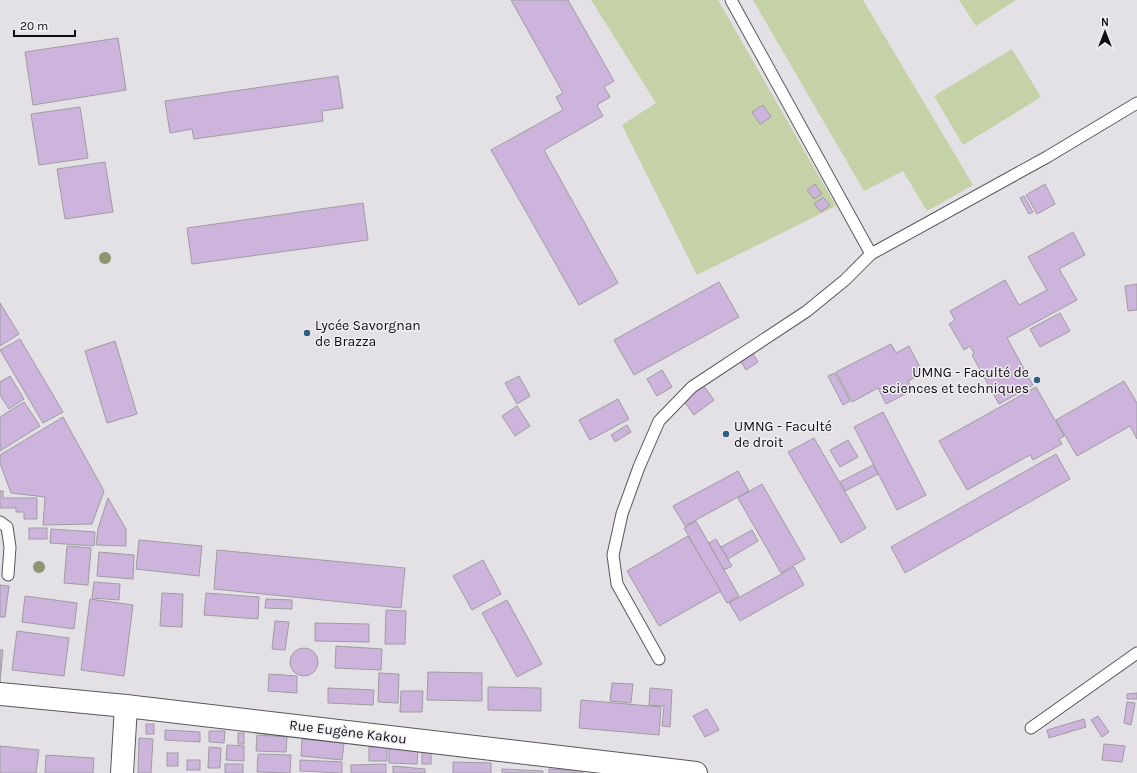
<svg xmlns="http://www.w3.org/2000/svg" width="1137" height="773" font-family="Karla,sans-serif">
  <rect width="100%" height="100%" fill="#e4e1e6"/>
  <!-- green -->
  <g fill="#c5d1a6">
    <path d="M591,0H718L836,206L697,275L622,125L656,103Z"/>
    <path d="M753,0H863L973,185L927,211L903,171L864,191Z"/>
    <path d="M959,0H1016L976,26Z"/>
    <path d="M1012,49L1041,97L963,145L934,96Z"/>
  </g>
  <!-- building -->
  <g fill="#cdb4dc" stroke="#9f9ca1">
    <path d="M511,0H568L614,81L604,87L610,97L597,105L603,116L544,150L618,283L579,305L491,150L563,110L556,97L563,93Z"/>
    <path d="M118,38L126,90L33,105L25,52Z"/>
    <path d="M338,76L343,108L322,111L323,121L194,139L192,129L170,133L165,101Z"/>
    <path d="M763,105L771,117L760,124L752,112Z"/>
    <path d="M80,107L88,158L39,165L31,114Z"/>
    <path d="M105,162L113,212L65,219L57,169Z"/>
    <path d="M815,184L822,194L814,199L807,190Z"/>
    <path d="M1045,184L1055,204L1037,214L1026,195Z"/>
    <path d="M1024,196L1033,212L1029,214L1020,198Z"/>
    <path d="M823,197L830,205L821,212L814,204Z"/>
    <path d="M363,203L368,240L192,264L187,228Z"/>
    <path d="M1073,232L1085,255L1059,269L1077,300L1007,338L1033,385L999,404L972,355L974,353L970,346L964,350L949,324L955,320L950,311L1005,280L1019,305L1047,290L1028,257Z"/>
    <path d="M719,282L739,317L634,375L614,340Z"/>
    <path d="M1137,284V310L1128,311L1125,286Z"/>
    <path d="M0,303L19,334L0,346Z"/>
    <path d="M1060,313L1070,331L1040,347L1030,329Z"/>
    <path d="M20,339L63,412L43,423L0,350Z"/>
    <path d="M115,341L137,414L107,423L85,351Z"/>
    <path d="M891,344L896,353L909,346L923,373L908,381L913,390L886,404L878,388L852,402L836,372Z"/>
    <path d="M752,352L758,362L746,370L740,360Z"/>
    <path d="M662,370L672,387L657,396L647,379Z"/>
    <path d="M835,373L850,401L843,405L828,376Z"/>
    <path d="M10,376L24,399L9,409L0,395V382Z"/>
    <path d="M519,376L530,396L517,404L505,383Z"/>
    <path d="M1124,381L1137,403V439L1130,426L1077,456L1056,420Z"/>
    <path d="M703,385L714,400L694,415L683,400Z"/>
    <path d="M1036,387L1064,436L1059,439L1062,444L1033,460L1030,455L967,490L939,441Z"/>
    <path d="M618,399L629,419L590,440L579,420Z"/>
    <path d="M24,402L40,426L0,451V417Z"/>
    <path d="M517,406L530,426L515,436L502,416Z"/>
    <path d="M883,412L926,495L897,510L854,427Z"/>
    <path d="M63,417L104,491L92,524L43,525L45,497L11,493L0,463V455Z"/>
    <path d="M627,425L631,432L615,442L611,435Z"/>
    <path d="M814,438L866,528L841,543L788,452Z"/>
    <path d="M848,440L858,457L840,467L830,450Z"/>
    <path d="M1056,454L1070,479L905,573L891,547Z"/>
    <path d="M873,465L878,474L845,491L840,482Z"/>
    <path d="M738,471L749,491L685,526L673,506Z"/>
    <path d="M762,484L805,559L781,573L738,498Z"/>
    <path d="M0,491H3V498H37V519H24V512H16V508H0Z"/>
    <path d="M108,498L126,529V546L96,545L98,529Z"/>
    <path d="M696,521L739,596L727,603L684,528Z"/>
    <rect x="29" y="528" width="18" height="11"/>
    <path d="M51,529L95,532L94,546L50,543Z"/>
    <path d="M752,530L758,541L728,559L721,547Z"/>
    <path d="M688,536L721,591L659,626L627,571Z"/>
    <path d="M716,539L732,566L724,570L709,543Z"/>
    <path d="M139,540L202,546L199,576L136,569Z"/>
    <path d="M67,546L91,548L88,585L64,583Z"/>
    <path d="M217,550L405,568L401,608L214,589Z"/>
    <path d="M99,552L134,555L133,579L97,576Z"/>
    <path d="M483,560L501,594L472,610L453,576Z"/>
    <path d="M794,567L804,585L740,621L729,603Z"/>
    <path d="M94,582L120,584L119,600L92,598Z"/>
    <path d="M0,585L9,586L5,617H0Z"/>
    <path d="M162,593L183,594L182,627L160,626Z"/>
    <path d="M206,593L259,597L258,619L204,615Z"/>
    <path d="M25,596L77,603L74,629L22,622Z"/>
    <path d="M90,599L133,605L124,676L81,670Z"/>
    <path d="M266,599L292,600V609L265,608Z"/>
    <path d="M507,600L542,664L517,677L482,613Z"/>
    <path d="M386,610L406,611L405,644H385Z"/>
    <path d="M275,621L289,622L285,650L272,649Z"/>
    <path d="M315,623L369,624V642L315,641Z"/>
    <path d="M17,631L69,638L64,676L12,670Z"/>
    <path d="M336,646L382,649L381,670L335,668Z"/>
    <circle cx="304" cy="662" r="14"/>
    <path d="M0,650H3L0,682Z"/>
    <path d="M428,672L482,673V701L427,700Z"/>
    <path d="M379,673L399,674L398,703L378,702Z"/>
    <path d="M269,674L297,676V693L268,691Z"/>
    <path d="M612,683L633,684L631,703L610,701Z"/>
    <path d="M488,687L541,688V711L488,710Z"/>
    <path d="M328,688L374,690L373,705L328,703Z"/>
    <path d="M650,688L672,690L670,727L662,726L664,706L649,705Z"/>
    <path d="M401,691H423L422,712H400Z"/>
    <path d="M1137,693V699H1127V694Z"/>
    <path d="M581,700L661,707L659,735L579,728Z"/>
    <path d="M1127,702L1135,703L1131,725L1124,723Z"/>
    <path d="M707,709L719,730L705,737L693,716Z"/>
    <path d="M1098,716L1109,732L1102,737L1091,720Z"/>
    <path d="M1084,719L1086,727L1049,738L1047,730Z"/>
    <rect x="146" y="724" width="8" height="10"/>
    <path d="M165,730L200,732V742L165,740Z"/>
    <path d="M209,731H225L224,743L209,742Z"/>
    <rect x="238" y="733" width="6" height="11"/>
    <path d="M257,735L287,737L286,752L256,751Z"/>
    <path d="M139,738L153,739L151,773H138Z"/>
    <path d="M302,739L344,743L342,760L301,756Z"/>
    <path d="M1104,744L1125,746L1122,762L1102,760Z"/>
    <path d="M227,745L244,746V761L226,760Z"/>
    <path d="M0,746L39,750L36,773H0Z"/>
    <path d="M209,747L221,748L220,768H208Z"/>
    <rect x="369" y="747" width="18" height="14"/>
    <path d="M389,748L418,749L417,764L389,763Z"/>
    <rect x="422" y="751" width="9" height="13"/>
    <rect x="167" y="753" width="11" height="13"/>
    <path d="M258,754L291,755L290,773L257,772Z"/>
    <path d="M46,755L94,758L93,773H45Z"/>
    <rect x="187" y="760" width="13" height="10"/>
    <path d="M300,760L342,762V773L300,771Z"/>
    <path d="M453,762L491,763V773H453Z"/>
    <rect x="225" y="764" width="18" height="9"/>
    <path d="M386,764V773H351V765Z"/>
    <path d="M393,766L425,769V773H393Z"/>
    <path d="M502,769L543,771V773H502Z"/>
    <path d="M549,769L583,771V773H549Z"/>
  </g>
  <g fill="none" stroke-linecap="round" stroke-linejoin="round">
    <!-- service casing -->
    <g stroke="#5a575c" stroke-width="13">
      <g id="service">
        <path d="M731,0L871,254"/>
        <path d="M0,522L7,527L10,547L8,575"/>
        <path d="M659,659L617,584L613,555L622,514L639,467L659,421L692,387L807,311L845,280L871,254L1047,157L1137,103"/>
        <path d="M1031,728L1137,653"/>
      </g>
    </g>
    <!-- minor casing -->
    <g stroke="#5a575c" stroke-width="24">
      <g id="minor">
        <path d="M0,694L126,706L696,773"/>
        <path d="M122,773L126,706"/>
      </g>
    </g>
    <!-- service -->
    <use href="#service" stroke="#fff" stroke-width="11"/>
    <!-- minor -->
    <use href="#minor" stroke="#fff" stroke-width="22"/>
  </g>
  <!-- trees -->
  <g fill="#8e9471">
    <circle cx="105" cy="258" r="6"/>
    <circle cx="39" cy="567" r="6"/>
  </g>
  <!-- markers -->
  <g fill="#30607f" stroke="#f1eef4" stroke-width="1.5">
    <circle cx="307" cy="333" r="4"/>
    <circle cx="1037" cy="380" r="4"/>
    <circle cx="726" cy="434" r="4"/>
  </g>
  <g text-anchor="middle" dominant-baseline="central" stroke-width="3" stroke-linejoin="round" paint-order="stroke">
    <!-- poi labels -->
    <g font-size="14" fill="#100f10" stroke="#f1eef4" text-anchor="start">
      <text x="315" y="325">Lycée Savorgnan<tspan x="315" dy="16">de Brazza</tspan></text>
      <text x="1029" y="372" text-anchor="end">UMNG - Faculté de<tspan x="1029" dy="16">sciences et techniques</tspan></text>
      <text x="734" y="426">UMNG - Faculté<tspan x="734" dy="16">de droit</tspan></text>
    </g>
    <!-- street labels -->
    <g font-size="14" fill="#100f10" stroke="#f1eef4">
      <text transform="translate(348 732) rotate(7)">Rue Eugène Kakou</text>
    </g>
  </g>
  <!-- north arrow -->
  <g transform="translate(1105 32)" stroke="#f1eef4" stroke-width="3" paint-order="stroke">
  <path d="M0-3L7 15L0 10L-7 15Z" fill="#100f10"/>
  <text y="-6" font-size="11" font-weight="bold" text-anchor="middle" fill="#100f10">N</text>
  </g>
  <!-- scale -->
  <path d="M14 30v6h61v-6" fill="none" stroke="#100f10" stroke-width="2"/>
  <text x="20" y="30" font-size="12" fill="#100f10" stroke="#f1eef4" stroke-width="3" paint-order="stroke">20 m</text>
</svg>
